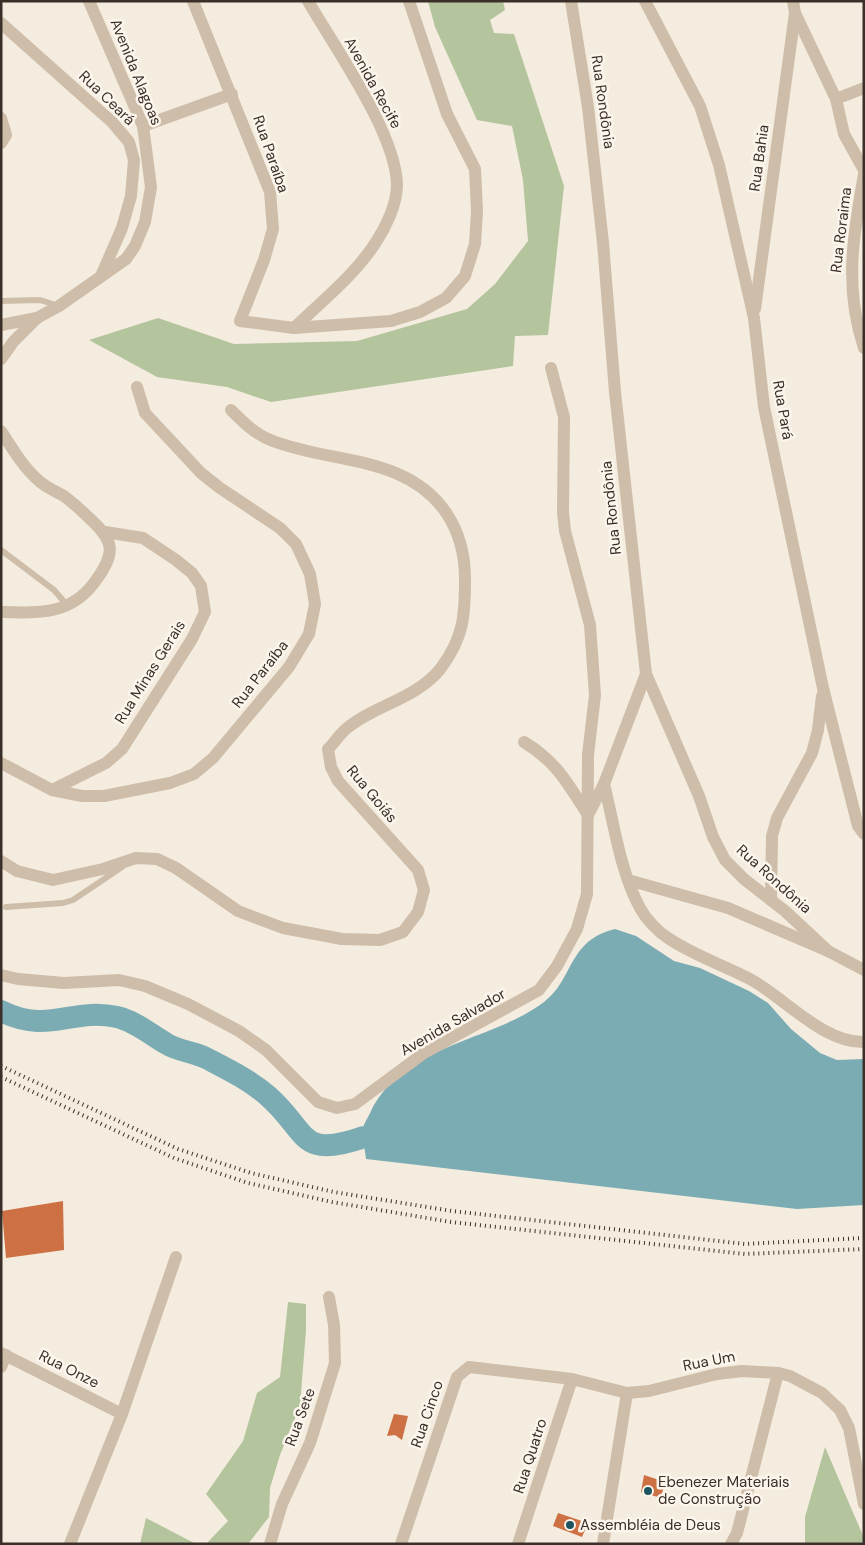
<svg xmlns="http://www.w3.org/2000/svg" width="865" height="1545" font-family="'DM Sans',sans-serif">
  <rect width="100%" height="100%" fill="#f4ecdf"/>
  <!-- green -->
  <g fill="#b4c59d">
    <path d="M428,1H503L505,10L490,20L494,33L514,34L564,186L548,335L515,336L513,366L271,402L227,387L157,377L89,340L158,318L234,344L357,341L467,309L495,284L528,241L523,180L512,126L477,120L435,27Z"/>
    <path d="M288,1302L306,1304V1330L300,1406L280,1455L270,1488L269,1517L248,1544H206L228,1521L206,1494L243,1441L257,1393L280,1377Z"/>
    <path d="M825,1447L864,1538V1544H805V1517Z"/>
    <path d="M146,1518L196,1544H140Z"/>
  </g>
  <!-- water -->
  <path fill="#7bacb4" d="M615,929L636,936L674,961L700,968L749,991L768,1003L791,1029L820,1053L837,1060L864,1059V1205L797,1209L366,1159C365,1149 362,1138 363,1128C364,1123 369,1116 371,1111C405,1043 491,1042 544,1002C575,978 567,941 615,929Z"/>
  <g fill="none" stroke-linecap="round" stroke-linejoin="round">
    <!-- river -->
    <path stroke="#7bacb4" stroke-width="22" d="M1,1011C49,1035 72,1007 117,1017C135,1021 151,1035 167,1044C178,1051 194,1052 206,1058C227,1069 250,1080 268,1096C309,1132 298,1160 364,1137"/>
  </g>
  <!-- building -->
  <g fill="#cd7144">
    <path d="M63,1201L64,1250L6,1258L2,1211Z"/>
    <path d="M394,1414L408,1416L402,1440L395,1435L387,1436Z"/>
    <path d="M644,1475L665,1482L661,1498L641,1492Z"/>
    <path d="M558,1513L588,1523L582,1537L553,1526Z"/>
  </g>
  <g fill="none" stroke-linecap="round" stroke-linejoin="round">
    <!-- lane -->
    <g stroke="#cebda9" stroke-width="6">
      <path d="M1,301L40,300L59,306"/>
      <path d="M1,550L54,590L67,605"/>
      <path d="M6,907L63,903L73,900L122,867"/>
    </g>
    <!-- street -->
    <g stroke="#cebda9" stroke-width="12">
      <path d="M193,1L270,192L273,229L264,260L240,321L294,328L391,321L420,312L446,298L465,276L475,244L477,211L475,169L447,114L409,1"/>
      <path d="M571,1L588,107L603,243L615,392L646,674L699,796L713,837L725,860L744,879L785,911L828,951"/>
      <path d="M645,1L700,106L719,165L754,318L764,407L823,688L858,826L864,834"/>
      <path d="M795,13L836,99L844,134L864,170"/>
      <path d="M1,23L112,122L129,142L134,160L131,196L122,228L101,276"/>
      <path d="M836,99L864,88"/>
      <path d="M1,118L6,135L1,143"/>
      <path d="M143,126L232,94"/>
      <path d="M864,174C853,235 844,288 864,348"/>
      <path d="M755,309L795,13L793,1"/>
      <path d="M1,325L37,318"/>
      <path d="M294,328C322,301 355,275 376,242C386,227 397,204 397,185C396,133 335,48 308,1"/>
      <path d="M1,359L13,342L37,318L59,306L126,259L135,246L145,222L151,187L143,126L89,1"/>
      <path d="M1,431C12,448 23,467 38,480C45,487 55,491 64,496C72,502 80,509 87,516C115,541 117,552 94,583C70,615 39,613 1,612"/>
      <path d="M524,742C557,762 568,784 588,815"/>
      <path d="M1,763L52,790L82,796H104L170,783L194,774L213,758L289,667L309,634L315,604L310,574L296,544L280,528L220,488L201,473L145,413L137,387"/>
      <path d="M604,784C614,824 620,871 640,908C646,919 657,931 668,938C693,955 723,965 750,979C785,998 823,1043 864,1042"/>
      <path d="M52,790L106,763L122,749L192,639L205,612L201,586L192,573L176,560L143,538L105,532"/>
      <path d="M589,813L604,784L646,674"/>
      <path d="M1,861L17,871L53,880L103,869L136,858L157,859L176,868L238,911L283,928L342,939L380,940L403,932L418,912L424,890L418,870L338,781L331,767L328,749C334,743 339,735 346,729C374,705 417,699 441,668C464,637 465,615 465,579C465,555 460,534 447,514C408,455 333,464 273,441C256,435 244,423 231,410"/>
      <path d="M628,880L728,908L828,951L864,970"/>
      <path d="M771,900L772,836L777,818L812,753L818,730L822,696"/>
      <path d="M1,975L18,979L64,983L119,980L145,986L188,1004L239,1031L266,1050L318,1102L337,1108L355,1104L424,1053L539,990L557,966L577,929L587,894L588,755L595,695L590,625L565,531L563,512L564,417L551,368"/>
      <path d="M1,1353L122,1414"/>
      <path d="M1,1367L6,1355"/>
      <path d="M70,1544L122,1414L176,1257"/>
      <path d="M270,1544L282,1504L310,1443L335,1363L334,1325L329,1297"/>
      <path d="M401,1544L457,1377L469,1367L572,1379L627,1393L649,1391L717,1374L742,1371L778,1373L790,1376L822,1393L840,1410L849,1428L864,1504"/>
      <path d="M518,1544L572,1379"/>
      <path d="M603,1544L627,1393"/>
      <path d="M731,1544L737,1533L778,1373"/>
    </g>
    <!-- rail -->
    <g stroke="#3b3029" stroke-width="4" stroke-dasharray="1 4" stroke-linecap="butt">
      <path d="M1,1066L178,1149L251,1173L334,1192L452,1211L745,1244L864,1238"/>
      <path d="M1,1077L174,1158L248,1183L332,1202L451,1222L745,1254L864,1249"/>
    </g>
  </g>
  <!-- markers -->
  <g fill="#1c555f" stroke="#fbf5ec" stroke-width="2">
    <circle cx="648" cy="1491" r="5"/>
    <circle cx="570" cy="1525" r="5"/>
  </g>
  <g text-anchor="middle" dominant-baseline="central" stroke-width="5" stroke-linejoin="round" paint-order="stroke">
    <!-- street labels -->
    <g font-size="15" fill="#3b3029" stroke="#fbf5ec">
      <text transform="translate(136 72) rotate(68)">Avenida Alagoas</text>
      <text transform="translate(373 83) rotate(61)">Avenida Recife</text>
      <text transform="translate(107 98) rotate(44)">Rua Ceará</text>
      <text transform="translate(603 102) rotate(82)">Rua Rondônia</text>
      <text transform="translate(271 154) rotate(71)">Rua Paraíba</text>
      <text transform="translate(759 158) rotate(-82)">Rua Bahia</text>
      <text transform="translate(841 230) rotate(-83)">Rua Roraima</text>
      <text transform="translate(783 410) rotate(80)">Rua Pará</text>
      <text transform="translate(611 508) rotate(-96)">Rua Rondônia</text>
      <text transform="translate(150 672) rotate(-58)">Rua Minas Gerais</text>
      <text transform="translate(260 674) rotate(-52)">Rua Paraíba</text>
      <text transform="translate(372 794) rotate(50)">Rua Goiás</text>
      <text transform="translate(774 879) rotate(42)">Rua Rondônia</text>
      <text transform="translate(453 1022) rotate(-30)">Avenida Salvador</text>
      <text transform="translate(709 1361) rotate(-11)">Rua Um</text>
      <text transform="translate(69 1369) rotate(27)">Rua Onze</text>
      <text transform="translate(427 1414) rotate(-71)">Rua Cinco</text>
      <text transform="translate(300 1417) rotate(-70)">Rua Sete</text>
      <text transform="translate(530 1456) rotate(-72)">Rua Quatro</text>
    </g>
    <!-- poi labels -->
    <g font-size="15" fill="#3b3029" stroke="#fbf5ec" text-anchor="start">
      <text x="658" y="1482">Ebenezer Materiais<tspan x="658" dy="17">de Construção</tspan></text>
      <text x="580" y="1525">Assembléia de Deus</text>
    </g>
  </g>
  <!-- border -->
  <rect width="865" height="1545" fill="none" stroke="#3b3029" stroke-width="5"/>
</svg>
